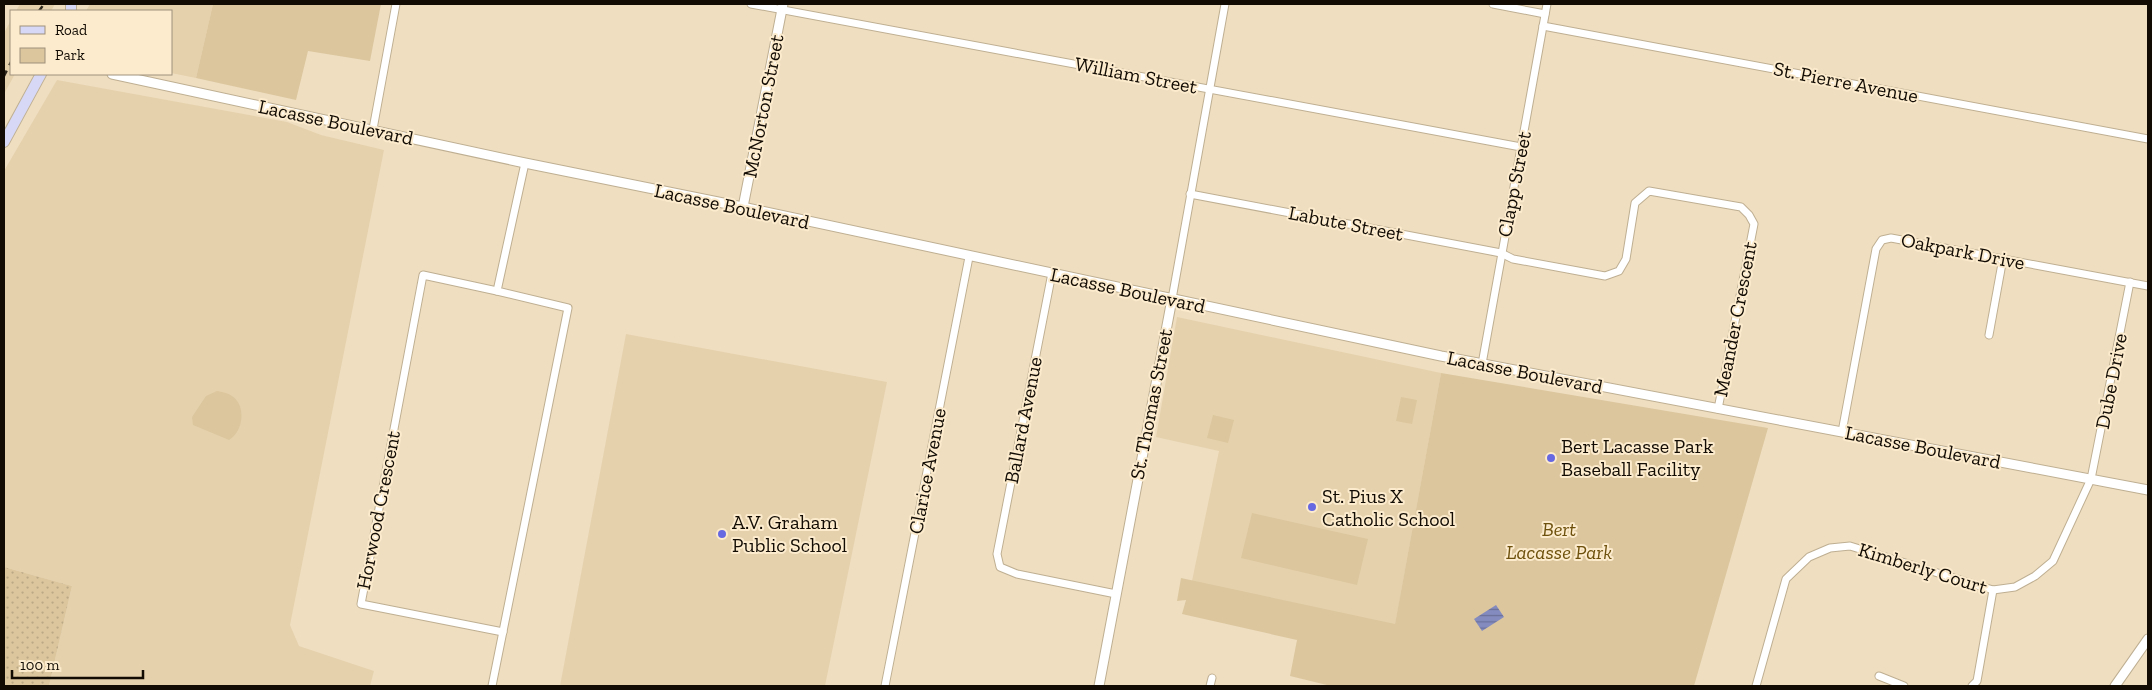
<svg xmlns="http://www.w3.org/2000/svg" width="2152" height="690" font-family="'Zilla Slab',serif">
  <defs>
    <pattern id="grass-dots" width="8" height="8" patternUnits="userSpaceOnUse" patternTransform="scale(1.25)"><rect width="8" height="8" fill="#dbc69e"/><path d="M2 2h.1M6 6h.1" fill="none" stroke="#bba986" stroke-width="1.8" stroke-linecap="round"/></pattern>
    <pattern id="water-rules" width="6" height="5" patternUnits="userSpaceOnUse" patternTransform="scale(1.25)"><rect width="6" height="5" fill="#848bbf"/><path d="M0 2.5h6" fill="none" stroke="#6b7099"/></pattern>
  </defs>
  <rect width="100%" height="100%" fill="#efdec0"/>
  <!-- built -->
  <g fill="#e5d1ac">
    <path d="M20,4H55L51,11H16Z"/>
    <path d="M90,4H213L196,78L171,73V11H86Z"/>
    <path d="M11,20V74H15L4,94V33Z"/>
    <path d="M57,80L287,122L321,135L384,150L290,625L299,646L374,671L370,686H49L72,586L4,567V171Z"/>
    <path d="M1177,317L1441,373L1395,625L1192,581L1219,451L1156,437Z"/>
    <path d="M626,334L887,382L825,686H560Z"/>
  </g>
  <!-- grass -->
  <path fill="url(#grass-dots)" d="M4,567L72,586L49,686H4Z"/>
  <!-- green -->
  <g fill="#dbc69e">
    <path d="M213,4H381L370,61L308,51L296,100L196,78Z"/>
    <path d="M1441,373L1768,428L1694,686H1331L1290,676L1297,640L1182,614L1186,600L1177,601L1181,578L1395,624Z"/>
    <path d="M217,391C222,392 228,393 232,396C247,406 243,432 229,440L193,425L192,417L206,396Z"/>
    <path d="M1401,397L1417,400L1412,424L1396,421Z"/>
    <path d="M1213,415L1234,420L1228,443L1207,438Z"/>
    <path d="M1252,513L1368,539L1357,585L1241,558Z"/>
  </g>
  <!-- water -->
  <path fill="url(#water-rules)" d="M1496,605L1504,617L1482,631L1474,619Z"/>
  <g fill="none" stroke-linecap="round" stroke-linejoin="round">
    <!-- minor casing -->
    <g stroke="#bfaf92" stroke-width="9">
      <g id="minor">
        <path d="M751,4L1521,147"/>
        <path d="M1493,4L1545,14"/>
        <path d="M1543,26L2148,139"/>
        <path d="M373,129L396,4"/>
        <path d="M1190,194L1501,253L1513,259L1605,276L1619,271L1626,259L1635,203L1649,191L1741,207L1749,215L1754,224L1718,409"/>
        <path d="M1052,273L997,554L1000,567L1017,574L1116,594"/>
        <path d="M497,291L423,275L361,604L503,632"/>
        <path d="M1172,299L1225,4"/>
        <path d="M1989,335L2003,258"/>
        <path d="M1482,364L1547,4"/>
        <path d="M1842,432L1876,249L1882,240L1891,238L2148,286"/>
        <path d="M1879,676L1904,686"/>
        <path d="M492,686L568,308L497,291L525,163"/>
        <path d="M885,686L969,257"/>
        <path d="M1210,686L1212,678"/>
        <path d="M1756,686L1786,579L1809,557L1830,548L1850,546L1993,590L2015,587L2035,576L2053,561L2091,479L2130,282"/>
        <path d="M1972,686L1977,681L1993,590"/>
      </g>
    </g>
    <!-- tertiary casing -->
    <g stroke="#bfaf92" stroke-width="11">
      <g id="tertiary">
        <path d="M112,74L525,163L733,205L1441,356L2148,490"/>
        <path d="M743,207L783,4"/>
        <path d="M1099,686L1172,299"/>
        <path d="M2115,686L2148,639"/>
      </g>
    </g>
    <!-- secondary casing -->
    <g stroke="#bfaf92" stroke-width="12">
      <g id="secondary">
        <path d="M71,11V4"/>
        <path d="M4,142L41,74"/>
      </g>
    </g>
    <!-- minor -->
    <use href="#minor" stroke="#fff" stroke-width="7"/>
    <!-- tertiary -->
    <use href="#tertiary" stroke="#fff" stroke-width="9"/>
    <!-- secondary -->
    <use href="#secondary" stroke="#d6d8f5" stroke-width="10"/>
    <!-- rail -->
    <g stroke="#2e271c" stroke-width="2.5" stroke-dasharray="6 6" stroke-linecap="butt">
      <path d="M39,11L44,4"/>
      <path d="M4,76L11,62"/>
    </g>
  </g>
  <!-- markers -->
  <g fill="#6668e1" stroke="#fcebcd" stroke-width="2">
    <circle cx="1551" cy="458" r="5"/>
    <circle cx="1312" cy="507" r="5"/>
    <circle cx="722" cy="534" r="5"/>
  </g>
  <g text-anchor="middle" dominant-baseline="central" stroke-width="4" stroke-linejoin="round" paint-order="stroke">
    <!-- street labels -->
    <g font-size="20" fill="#110b03" stroke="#fcebcd">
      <text transform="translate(1136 75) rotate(11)">William Street</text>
      <text transform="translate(1846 82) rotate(11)">St. Pierre Avenue</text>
      <text transform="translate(763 106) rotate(-79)">McNorton Street</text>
      <text transform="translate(336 122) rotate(12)">Lacasse Boulevard</text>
      <text transform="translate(1514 184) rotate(-79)">Clapp Street</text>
      <text transform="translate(732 206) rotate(12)">Lacasse Boulevard</text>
      <text transform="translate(1346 223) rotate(11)">Labute Street</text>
      <text transform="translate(1963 251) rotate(11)">Oakpark Drive</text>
      <text transform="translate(1128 290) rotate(12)">Lacasse Boulevard</text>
      <text transform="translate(1735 319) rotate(-79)">Meander Crescent</text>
      <text transform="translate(1525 372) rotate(11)">Lacasse Boulevard</text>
      <text transform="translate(2111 381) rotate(-79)">Dube Drive</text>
      <text transform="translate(1151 404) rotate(-79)">St. Thomas Street</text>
      <text transform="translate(1023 420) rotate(-79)">Ballard Avenue</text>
      <text transform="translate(1923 447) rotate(11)">Lacasse Boulevard</text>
      <text transform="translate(927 471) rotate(-79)">Clarice Avenue</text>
      <text transform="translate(378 510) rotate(-79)">Horwood Crescent</text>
      <text transform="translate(1923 568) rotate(17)">Kimberly Court</text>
    </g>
    <!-- poi labels -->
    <g font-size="20" fill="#110b03" stroke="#fcebcd" text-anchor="start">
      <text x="1561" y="446">Bert Lacasse Park<tspan x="1561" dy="23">Baseball Facility</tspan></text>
      <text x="1322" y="496">St. Pius X<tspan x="1322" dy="23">Catholic School</tspan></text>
      <text x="732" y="522">A.V. Graham<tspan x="732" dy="23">Public School</tspan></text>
    </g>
    <!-- park labels -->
    <g font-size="20" font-style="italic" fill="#6d500c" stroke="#fcebcd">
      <text x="1559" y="529">Bert<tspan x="1559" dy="23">Lacasse Park</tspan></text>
    </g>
  </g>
  <!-- border -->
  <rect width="2152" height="690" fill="none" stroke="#110b03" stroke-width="10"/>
  <!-- legend -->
  <rect x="10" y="10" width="162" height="65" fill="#fcebcd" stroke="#9e917c"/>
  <rect x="20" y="26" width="25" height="8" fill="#d6d8f5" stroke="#9e917c"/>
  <text x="55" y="35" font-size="15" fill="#110b03">Road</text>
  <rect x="20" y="48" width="25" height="15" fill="#dbc69e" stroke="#9e917c"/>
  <text x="55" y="60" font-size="15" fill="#110b03">Park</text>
  <!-- scale -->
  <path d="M12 670v8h131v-8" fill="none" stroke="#110b03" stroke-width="2.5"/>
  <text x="20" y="670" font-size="15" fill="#110b03" stroke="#fcebcd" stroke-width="4" paint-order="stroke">100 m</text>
</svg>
